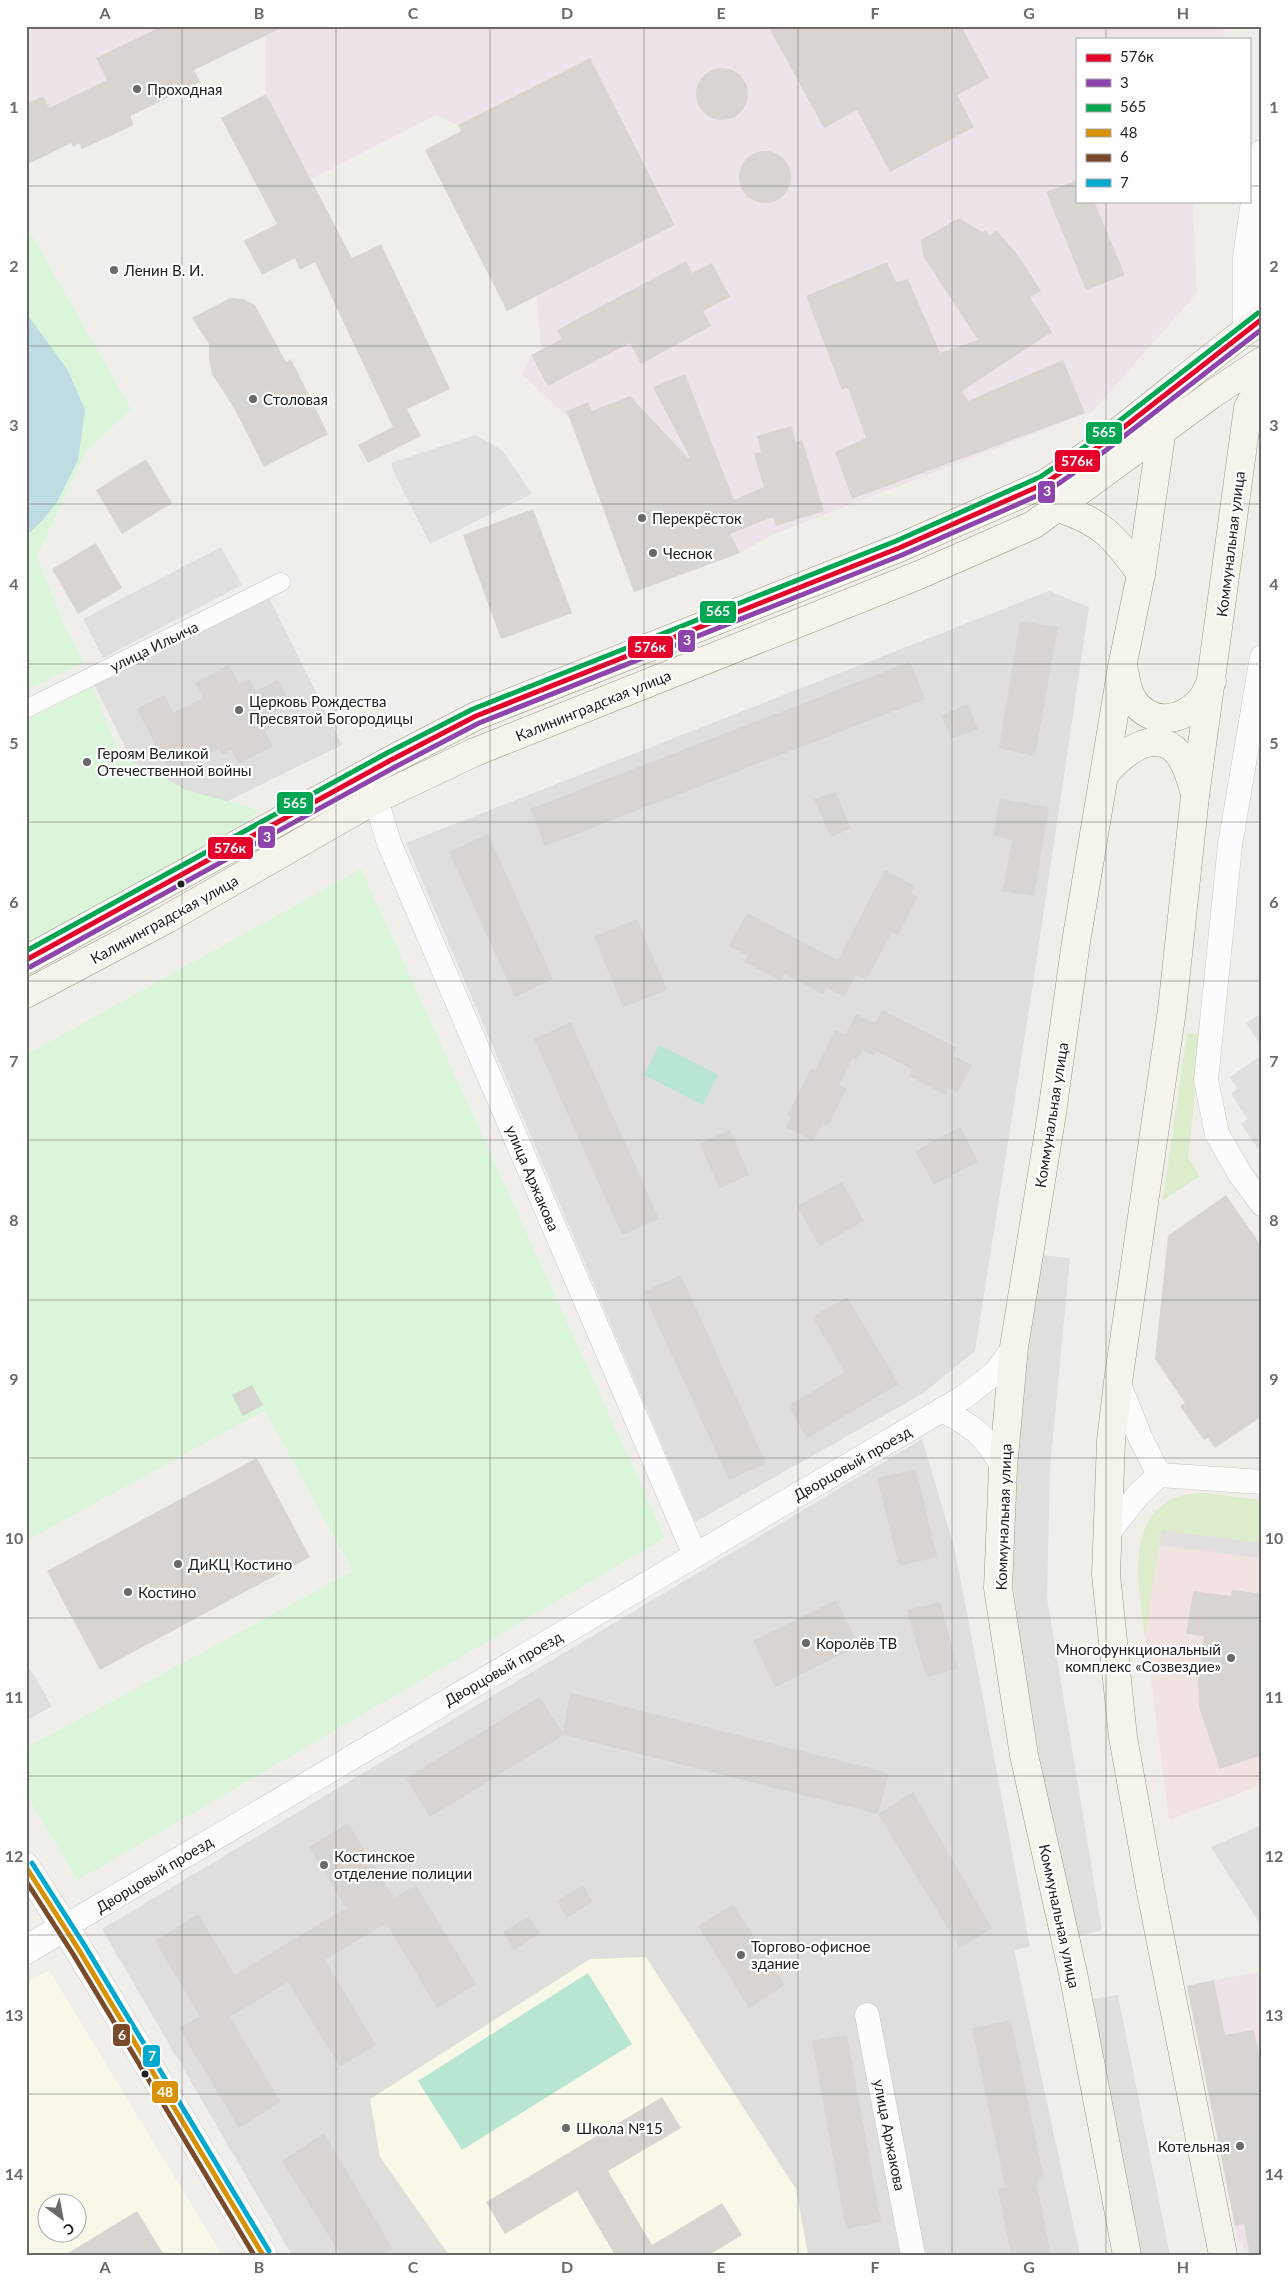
<svg xmlns="http://www.w3.org/2000/svg" width="1288" height="2281" font-family="Lato,sans-serif">
  <rect width="100%" height="100%" fill="#f0eeeb"/>
  <!-- residential -->
  <g fill="#dfdedc">
    <path d="M1049,591L1089,607L1033,984L975,1351L922,1394L695,1522L406,843Z"/>
    <path d="M922,1439L955,1550L1030,1947L1014,1950L1080,2255H292L102,1929Z"/>
    <path d="M1262,1825V1927L1211,1847Z"/>
  </g>
  <!-- commercial -->
  <path fill="#f1e3e1" d="M1204,1493L1262,1500V1785L1169,1820L1137,1571L1140,1546L1147,1523L1155,1511L1169,1500L1185,1494Z"/>
  <!-- industrial -->
  <g fill="#ede4e9">
    <path d="M26,26H1223L1224,39H1077V201H1193L1197,293L1093,411L774,534L740,553L634,592L569,418L522,374L531,355L541,350L537,295L675,225L590,58L458,125L436,115L311,179L266,94V36L195,69L200,82L130,116L134,125L82,149L79,144L73,147L71,143L26,165Z"/>
    <path d="M1262,1971V2255H1245L1243,2241L1238,2242L1187,1986Z"/>
  </g>
  <!-- education -->
  <g fill="#f8f7e8" fill-rule="evenodd">
    <path d="M646,1957L796,2189L808,2255H449L380,2157L370,2099L590,1959Z"/>
    <path d="M49,1970L222,2255H26V1983ZM48,2204H78V2234H48Z"/>
  </g>
  <!-- religious -->
  <path fill="#dededc" d="M268,595L342,745L167,831L93,682Z"/>
  <!-- grass -->
  <g fill="#ddeccb">
    <path d="M1187,1033L1202,1034L1188,1157L1200,1176L1163,1200Z"/>
    <path d="M1204,1493L1262,1500V1543L1161,1530L1145,1638C1138,1580 1120,1496 1204,1493Z"/>
  </g>
  <!-- park -->
  <g fill="#daf5da">
    <path d="M26,234H31L131,409L86,451L37,556L65,628L83,662L26,690Z"/>
    <path d="M92,687L120,755L189,791L259,810L238,831L26,953V720Z"/>
    <path d="M361,869L665,1538L78,1880L26,1794V1748L353,1571L265,1410L26,1541V1055Z"/>
  </g>
  <!-- pitch -->
  <g fill="#b7e6d2">
    <path d="M659,1045L718,1075L703,1105L644,1075Z"/>
    <path d="M588,1973L632,2044L462,2150L418,2081Z"/>
  </g>
  <!-- parking -->
  <g fill="#e0dfde">
    <path d="M476,435L502,450L532,494L430,544L395,475L391,463Z"/>
    <path d="M221,547L242,585L103,658L83,619Z"/>
    <path d="M1262,1013V1047L1246,1023Z"/>
    <path d="M1262,1055V1154L1241,1124L1248,1119L1231,1094L1237,1089L1230,1077Z"/>
    <path d="M1041,1255L1070,1258L1050,1468L1047,1598L1102,1930L1075,1937L1023,1671L1006,1514Z"/>
    <path d="M1161,1530L1262,1543V1558L1159,1545Z"/>
    <path d="M26,1662L52,1706L26,1721Z"/>
    <path d="M1118,1995L1170,2255H1140L1087,2000Z"/>
  </g>
  <!-- water -->
  <path fill="#bfdbe3" d="M26,313L67,369L85,410L78,460L57,502L41,522L26,536Z"/>
  <!-- building -->
  <g fill="#d7d4d2">
    <path d="M163,26H285L194,70L200,82L130,116L134,125L82,149L79,143L73,147L71,143L26,165V104L43,96L49,108L107,80L96,58Z"/>
    <path d="M768,26H961L989,78L957,95L974,127L890,172L857,110L824,128Z"/>
    <path d="M590,58L675,225L507,311L425,150L461,131L458,125Z"/>
    <circle cx="722" cy="94" r="26"/>
    <path d="M266,94L352,258L381,244L450,389L407,409L421,436L368,463L358,445L393,427L315,262L300,270L295,258L262,275L244,241L277,224L221,118Z"/>
    <circle cx="765" cy="177" r="26"/>
    <path d="M1077,180V201H1094L1125,275L1086,290L1046,192Z"/>
    <path d="M959,218L982,232L986,230L990,236L996,230L1018,255L1041,291L1030,297L1052,332L962,391L968,401L1063,360L1085,413L852,499L835,452L866,438L848,388L842,390L806,296L887,262L896,282L908,279L940,353L978,340L923,256L921,240Z"/>
    <path d="M686,261L692,273L712,263L730,297L703,311L711,326L641,364L630,343L548,386L531,355L562,339L557,330Z"/>
    <path d="M230,298L243,299L255,305L286,362L291,359L328,434L264,467L234,408L212,374L209,360V344L192,318Z"/>
    <path d="M685,374L734,500L764,487L754,454L761,452L757,436L791,426L796,442L802,440L824,511L776,526L773,517L730,534L740,553L634,592L567,411L588,402L592,411L630,396L689,459L690,458L653,387Z"/>
    <path d="M146,459L172,503L122,534L96,490Z"/>
    <path d="M533,509L572,613L501,639L463,535Z"/>
    <path d="M96,543L122,588L78,614L52,569Z"/>
    <path d="M1020,621L1058,627L1035,756L999,748Z"/>
    <path d="M910,662L925,699L545,846L530,809Z"/>
    <path d="M229,665L239,684L249,679L256,691L278,680L291,704L268,716L273,726L265,731L273,746L239,764L231,750L222,755L219,748L170,773L137,709L164,695L173,713L204,698L195,683Z"/>
    <path d="M968,704L978,729L951,739L941,715Z"/>
    <path d="M836,792L851,829L830,837L814,799Z"/>
    <path d="M1000,799L1049,807L1034,896L1003,891L1012,840L993,835Z"/>
    <path d="M488,834L553,979L515,997L449,852Z"/>
    <path d="M885,870L915,886L911,894L918,897L898,935L892,932L866,980L856,975L844,997L826,987L823,994L784,974L781,981L744,962L748,956L729,946L747,913L838,960Z"/>
    <path d="M637,919L667,990L623,1007L594,937Z"/>
    <path d="M882,1010L957,1048L953,1056L972,1065L957,1093L949,1088L946,1095L909,1076L912,1069L876,1051L874,1056L863,1050L857,1061L853,1058L839,1085L847,1089L828,1126L822,1124L813,1141L786,1127L791,1117L787,1115L811,1068L815,1070L835,1030L845,1035L856,1014L875,1023Z"/>
    <path d="M571,1022L659,1219L622,1235L534,1039Z"/>
    <path d="M960,1127L978,1162L934,1185L915,1151Z"/>
    <path d="M730,1130L749,1175L719,1188L700,1143Z"/>
    <path d="M842,1182L864,1221L820,1246L797,1206Z"/>
    <path d="M1226,1195L1262,1247V1416L1215,1448L1208,1438L1204,1440L1180,1406L1185,1403L1155,1359L1168,1236Z"/>
    <path d="M681,1275L766,1463L729,1480L643,1292Z"/>
    <path d="M847,1297L899,1384L807,1438L788,1406L845,1372L812,1317Z"/>
    <path d="M252,1385L263,1405L243,1416L232,1395Z"/>
    <path d="M257,1458L310,1557L100,1670L47,1571Z"/>
    <path d="M916,1469L937,1557L899,1566L877,1478Z"/>
    <path d="M1232,1590L1262,1594V1755L1220,1769L1199,1707L1198,1680L1204,1636L1186,1634L1193,1591L1231,1596Z"/>
    <path d="M836,1600L859,1646L775,1687L753,1641Z"/>
    <path d="M940,1602L958,1669L926,1677L907,1610Z"/>
    <path d="M570,1693L889,1773L878,1814L913,1792L992,1928L960,1948L878,1814L564,1735L430,1817L406,1778L539,1697L563,1733Z"/>
    <path d="M348,1823L394,1898L416,1885L476,1984L437,2008L386,1923L325,1960L376,2045L340,2067L288,1982L230,2017L281,2102L239,2128L179,2028L200,2016L155,1941L198,1914L235,1975L346,1908L309,1847Z"/>
    <path d="M583,1885L593,1902L567,1918L557,1901Z"/>
    <path d="M733,1904L785,1985L749,2008L698,1926Z"/>
    <path d="M529,1916L540,1933L514,1950L503,1932Z"/>
    <path d="M1214,1980L1225,2035L1254,2030L1262,2068V2255H1250L1244,2224L1235,2226L1187,1986Z"/>
    <path d="M1011,2020L1044,2179L1036,2180L1051,2255H1011L998,2189L1005,2187L972,2028Z"/>
    <path d="M847,2035L881,2222L846,2229L812,2041Z"/>
    <path d="M662,2097L681,2128L608,2171L652,2245L722,2203L742,2235L709,2255H615L577,2191L505,2234L486,2202Z"/>
    <path d="M324,2133L393,2249L384,2255H341L282,2161Z"/>
    <path d="M137,2211L164,2255H65Z"/>
  </g>
  <g fill="none" stroke-linecap="round" stroke-linejoin="round">
    <!-- pedestrian casing -->
    <g stroke="#c9c8c7" stroke-width="19">
      <path id="pedestrian" d="M26,709L281,582"/>
    </g>
    <!-- minor casing -->
    <g stroke="#c9c8c7" stroke-width="25">
      <g id="minor">
        <path d="M1262,657L1230,845L1206,1080L1217,1134L1240,1174L1262,1204"/>
        <path d="M376,799L389,843L695,1555"/>
        <path d="M1118,1382L1140,1437L1159,1475"/>
        <path d="M942,1410C974,1427 986,1435 1003,1468"/>
        <path d="M1107,1534L1138,1495L1159,1475L1262,1482"/>
        <path d="M64,1927L964,1397L996,1372L1014,1347"/>
        <path d="M867,2015L913,2255"/>
      </g>
    </g>
    <!-- tertiary casing -->
    <g stroke="#c9c8c7" stroke-width="29">
      <g id="tertiary">
        <path d="M1247,330V257L1262,154"/>
        <path d="M26,1867L79,1950L263,2255"/>
        <path d="M26,1950L64,1927"/>
      </g>
    </g>
    <!-- secondary casing -->
    <g stroke="#999a82" stroke-width="29">
      <g id="secondary">
        <path d="M1058,508C1102,521 1115,538 1141,574"/>
        <path d="M1124,670C1126,680 1128,693 1133,700C1150,725 1180,723 1200,701C1205,696 1208,687 1212,681"/>
        <path d="M1105,774C1120,756 1150,729 1174,749C1186,759 1191,780 1195,794"/>
        <path d="M26,960L391,760L476,716L899,548L1044,484C1122,435 1188,372 1262,319"/>
        <path d="M26,994L167,919L376,799L475,752L919,575L1033,525L1211,395L1262,361"/>
        <path d="M1127,2255L1073,1973L1024,1755L998,1588L1003,1468L1014,1347L1052,1113L1076,942L1122,667L1141,574L1167,394"/>
        <path d="M1223,2255L1151,1892L1123,1737L1106,1575L1111,1441L1118,1382L1172,1010L1195,796L1248,408L1262,381"/>
      </g>
    </g>
    <!-- pedestrian -->
    <use href="#pedestrian" stroke="#fdfcfc" stroke-width="18"/>
    <!-- minor -->
    <use href="#minor" stroke="#fdfcfc" stroke-width="24"/>
    <!-- tertiary -->
    <use href="#tertiary" stroke="#fdfcfc" stroke-width="28"/>
    <!-- secondary -->
    <use href="#secondary" stroke="#f4f4ed" stroke-width="28"/>
    <!-- bus-1 casing -->
    <g stroke="#fff" stroke-width="9">
      <path id="bus-1" d="M26,960L391,760L476,716L899,548L1044,484L1101,445L1262,319"/>
    </g>
    <!-- bus-2 casing -->
    <g stroke="#fff" stroke-width="9">
      <path id="bus-2" d="M30,967L395,767L479,723L902,555L1048,491L1105,451L1262,329"/>
    </g>
    <!-- bus-3 casing -->
    <g stroke="#fff" stroke-width="9">
      <path id="bus-3" d="M26,951L387,753L473,709L896,541L1040,477L1096,439L1258,313"/>
    </g>
    <!-- bus-4 casing -->
    <g stroke="#fff" stroke-width="9">
      <path id="bus-4" d="M26,1867L79,1950L263,2255"/>
    </g>
    <!-- bus-5 casing -->
    <g stroke="#fff" stroke-width="9">
      <path id="bus-5" d="M26,1881L73,1954L254,2255"/>
    </g>
    <!-- bus-6 casing -->
    <g stroke="#fff" stroke-width="9">
      <path id="bus-6" d="M32,1863L85,1946L269,2251"/>
    </g>
    <!-- bus-1 -->
    <use href="#bus-1" stroke="#e4002b" stroke-width="5"/>
    <!-- bus-2 -->
    <use href="#bus-2" stroke="#8e44ad" stroke-width="5"/>
    <!-- bus-3 -->
    <use href="#bus-3" stroke="#00a651" stroke-width="5"/>
    <!-- bus-4 -->
    <use href="#bus-4" stroke="#d79205" stroke-width="5"/>
    <!-- bus-5 -->
    <use href="#bus-5" stroke="#7a4b2a" stroke-width="5"/>
    <!-- bus-6 -->
    <use href="#bus-6" stroke="#00a9ce" stroke-width="5"/>
  </g>
  <!-- grid -->
  <path fill="none" stroke="#6a6968" stroke-width="1" stroke-opacity="0.55" d="M182,26V2255M336,26V2255M490,26V2255M644,26V2255M798,26V2255M952,26V2255M1106,26V39M26,186H1077M1249,186H1262M1106,201V2255M26,346H1262M26,504H1262M26,664H1262M26,822H1262M26,981H1262M26,1140H1262M26,1300H1262M26,1458H1262M26,1618H1262M26,1776H1262M26,1935H1262M26,2094H1262"/>
  <!-- markers -->
  <g fill="#6a6968" stroke="#fff" stroke-width="2">
    <circle cx="137" cy="89" r="5"/>
    <circle cx="114" cy="270" r="5"/>
    <circle cx="253" cy="399" r="5"/>
    <circle cx="642" cy="518" r="5"/>
    <circle cx="653" cy="553" r="5"/>
    <circle cx="239" cy="710" r="5"/>
    <circle cx="87" cy="762" r="5"/>
    <circle cx="178" cy="1564" r="5"/>
    <circle cx="128" cy="1592" r="5"/>
    <circle cx="806" cy="1643" r="5"/>
    <circle cx="1231" cy="1658" r="5"/>
    <circle cx="324" cy="1865" r="5"/>
    <circle cx="741" cy="1955" r="5"/>
    <circle cx="566" cy="2128" r="5"/>
    <circle cx="1240" cy="2146" r="5"/>
  </g>
  <g fill="#222" stroke="#fff" stroke-width="2">
    <circle cx="181" cy="884" r="4.5"/>
    <circle cx="145" cy="2074" r="4.5"/>
  </g>
  <g text-anchor="middle" dominant-baseline="central" stroke-width="4.5" stroke-linejoin="round" paint-order="stroke">
    <!-- poi labels -->
    <g font-size="15" fill="#222" stroke="#fff" text-anchor="start">
      <text x="147" y="89">Проходная</text>
      <text x="124" y="270">Ленин В. И.</text>
      <text x="263" y="399">Столовая</text>
      <text x="652" y="518">Перекрёсток</text>
      <text x="663" y="553">Чеснок</text>
      <text x="249" y="701">Церковь Рождества<tspan x="249" dy="17">Пресвятой Богородицы</tspan></text>
      <text x="97" y="753">Героям Великой<tspan x="97" dy="17">Отечественной войны</tspan></text>
      <text x="188" y="1564">ДиКЦ Костино</text>
      <text x="138" y="1592">Костино</text>
      <text x="816" y="1643">Королёв ТВ</text>
      <text x="1221" y="1649" text-anchor="end">Многофункциональный<tspan x="1221" dy="17">комплекс «Созвездие»</tspan></text>
      <text x="334" y="1856">Костинское<tspan x="334" dy="17">отделение полиции</tspan></text>
      <text x="751" y="1946">Торгово-офисное<tspan x="751" dy="17">здание</tspan></text>
      <text x="576" y="2128">Школа №15</text>
      <text x="1230" y="2146" text-anchor="end">Котельная</text>
    </g>
    <!-- street labels -->
    <g font-size="15" fill="#222" stroke="#fff">
      <text transform="translate(1230 544) rotate(-83)">Коммунальная улица</text>
      <text transform="translate(154 646) rotate(-26)">улица Ильича</text>
      <text transform="translate(593 705) rotate(-22)">Калининградская улица</text>
      <text transform="translate(164 919) rotate(-29)">Калининградская улица</text>
      <text transform="translate(1051 1115) rotate(-81)">Коммунальная улица</text>
      <text transform="translate(533 1178) rotate(67)">улица Аржакова</text>
      <text transform="translate(852 1463) rotate(-30)">Дворцовый проезд</text>
      <text transform="translate(1003 1517) rotate(-88)">Коммунальная улица</text>
      <text transform="translate(503 1668) rotate(-30)">Дворцовый проезд</text>
      <text transform="translate(154 1874) rotate(-31)">Дворцовый проезд</text>
      <text transform="translate(1060 1916) rotate(78)">Коммунальная улица</text>
      <text transform="translate(890 2135) rotate(79)">улица Аржакова</text>
    </g>
  </g>
  <g stroke="#fff" stroke-width="2">
    <rect x="1085" y="421" width="38" height="24" rx="5" fill="#00a651"/>
    <rect x="1054" y="449" width="47" height="24" rx="5" fill="#e4002b"/>
    <rect x="1037" y="480" width="19" height="24" rx="5" fill="#8e44ad"/>
    <rect x="699" y="600" width="38" height="24" rx="5" fill="#00a651"/>
    <rect x="677" y="629" width="19" height="24" rx="5" fill="#8e44ad"/>
    <rect x="627" y="635" width="47" height="24" rx="5" fill="#e4002b"/>
    <rect x="276" y="791" width="38" height="24" rx="5" fill="#00a651"/>
    <rect x="257" y="825" width="19" height="24" rx="5" fill="#8e44ad"/>
    <rect x="207" y="836" width="47" height="24" rx="5" fill="#e4002b"/>
    <rect x="112" y="2023" width="19" height="24" rx="5" fill="#7a4b2a"/>
    <rect x="142" y="2044" width="19" height="24" rx="5" fill="#00a9ce"/>
    <rect x="151" y="2080" width="28" height="24" rx="5" fill="#d79205"/>
  </g>
  <g font-size="14" text-anchor="middle" font-weight="bold" fill="#fff">
    <text x="1104" y="437">565</text>
    <text x="1077" y="466">576к</text>
    <text x="1047" y="496">3</text>
    <text x="718" y="616">565</text>
    <text x="687" y="645">3</text>
    <text x="650" y="652">576к</text>
    <text x="295" y="808">565</text>
    <text x="267" y="842">3</text>
    <text x="230" y="853">576к</text>
    <text x="122" y="2040">6</text>
    <text x="152" y="2061">7</text>
    <text x="165" y="2097">48</text>
  </g>
  <!-- border -->
  <rect width="1288" height="2281" fill="none" stroke="#ffffff" stroke-width="55"/>
  <!-- legend -->
  <rect x="1076" y="38" width="175" height="165" fill="#ffffff" stroke="#a7a7a7"/>
  <rect x="1086" y="54" width="25" height="8" fill="#e4002b" stroke="#a7a7a7"/>
  <text x="1120" y="62" font-size="15" fill="#222222">576к</text>
  <rect x="1086" y="79" width="25" height="8" fill="#8e44ad" stroke="#a7a7a7"/>
  <text x="1120" y="88" font-size="15" fill="#222222">3</text>
  <rect x="1086" y="104" width="25" height="8" fill="#00a651" stroke="#a7a7a7"/>
  <text x="1120" y="112" font-size="15" fill="#222222">565</text>
  <rect x="1086" y="129" width="25" height="8" fill="#d79205" stroke="#a7a7a7"/>
  <text x="1120" y="138" font-size="15" fill="#222222">48</text>
  <rect x="1086" y="154" width="25" height="8" fill="#7a4b2a" stroke="#a7a7a7"/>
  <text x="1120" y="162" font-size="15" fill="#222222">6</text>
  <rect x="1086" y="179" width="25" height="8" fill="#00a9ce" stroke="#a7a7a7"/>
  <text x="1120" y="188" font-size="15" fill="#222222">7</text>
  <!-- north arrow -->
  <g transform="translate(62 2218) rotate(148)"><circle r="24" fill="#ffffff" stroke="#a7a7a7"/>
  <path d="M0-4L9 19L0 12L-9 19Z" fill="#6a6968"/>
  <text y="-8" font-size="14" font-weight="bold" text-anchor="middle" fill="#222222">С</text>
  </g>
  <rect x="28" y="28" width="1232" height="2226" fill="none" stroke="#6a6968" stroke-width="2"/>
  <g font-size="16" text-anchor="middle" font-weight="bold" fill="#6a6968">
    <text x="105" y="19">A</text>
    <text x="259" y="19">B</text>
    <text x="413" y="19">C</text>
    <text x="567" y="19">D</text>
    <text x="721" y="19">E</text>
    <text x="875" y="19">F</text>
    <text x="1029" y="19">G</text>
    <text x="1183" y="19">H</text>
    <text x="14" y="113">1</text>
    <text x="1274" y="113">1</text>
    <text x="14" y="272">2</text>
    <text x="1274" y="272">2</text>
    <text x="14" y="431">3</text>
    <text x="1274" y="431">3</text>
    <text x="14" y="590">4</text>
    <text x="1274" y="590">4</text>
    <text x="14" y="749">5</text>
    <text x="1274" y="749">5</text>
    <text x="14" y="908">6</text>
    <text x="1274" y="908">6</text>
    <text x="14" y="1067">7</text>
    <text x="1274" y="1067">7</text>
    <text x="14" y="1226">8</text>
    <text x="1274" y="1226">8</text>
    <text x="14" y="1385">9</text>
    <text x="1274" y="1385">9</text>
    <text x="14" y="1544">10</text>
    <text x="1274" y="1544">10</text>
    <text x="14" y="1703">11</text>
    <text x="1274" y="1703">11</text>
    <text x="14" y="1862">12</text>
    <text x="1274" y="1862">12</text>
    <text x="14" y="2021">13</text>
    <text x="1274" y="2021">13</text>
    <text x="14" y="2180">14</text>
    <text x="1274" y="2180">14</text>
    <text x="105" y="2273">A</text>
    <text x="259" y="2273">B</text>
    <text x="413" y="2273">C</text>
    <text x="567" y="2273">D</text>
    <text x="721" y="2273">E</text>
    <text x="875" y="2273">F</text>
    <text x="1029" y="2273">G</text>
    <text x="1183" y="2273">H</text>
  </g>
</svg>
